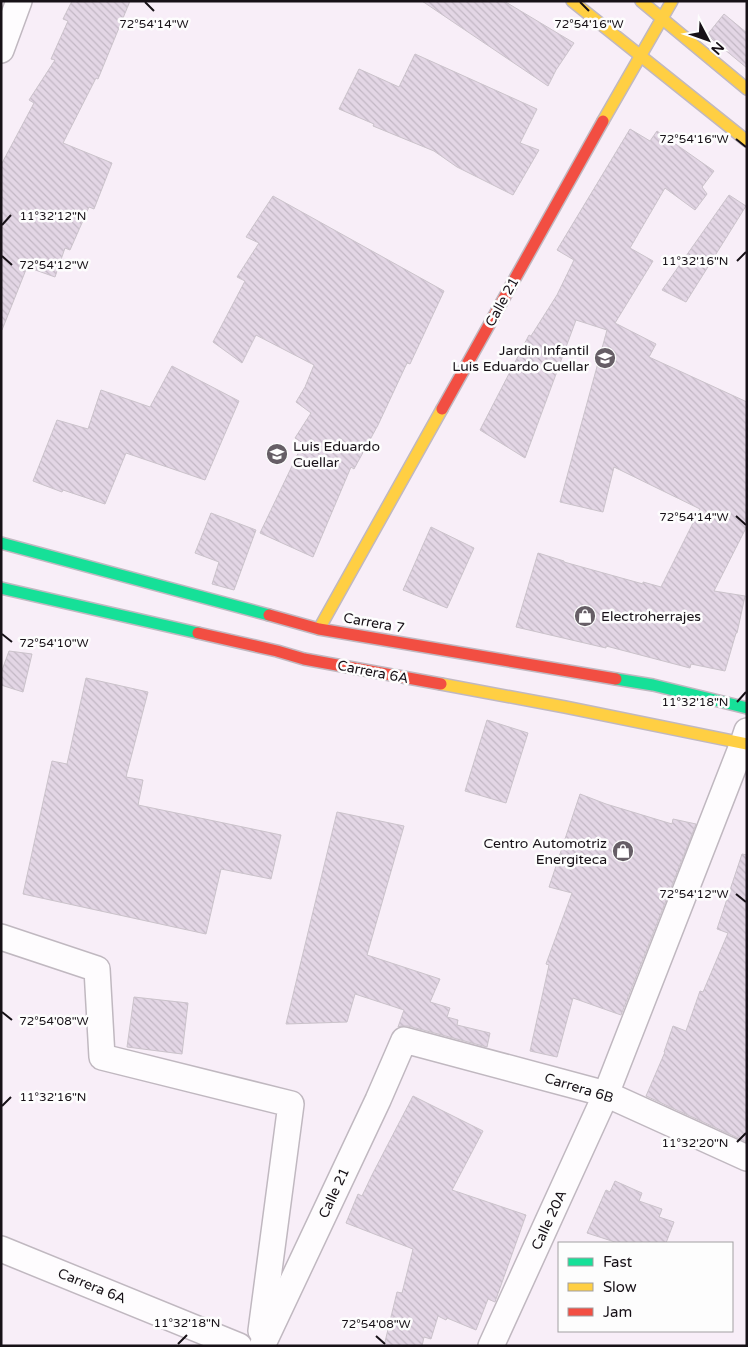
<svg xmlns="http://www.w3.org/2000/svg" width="748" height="1347" font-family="'Varela Round',sans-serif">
  <defs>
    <pattern id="building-back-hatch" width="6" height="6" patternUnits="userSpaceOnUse" patternTransform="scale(1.25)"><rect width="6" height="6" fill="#e3d6e5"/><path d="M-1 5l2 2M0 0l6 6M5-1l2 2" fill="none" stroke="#c2b7c4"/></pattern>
  </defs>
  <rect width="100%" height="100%" fill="#f8eef8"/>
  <!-- building -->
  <g fill="url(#building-back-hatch)" stroke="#cbc3cb">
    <path d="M72,1H130L98,79L96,78L63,143L112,163L94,209L89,207L70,250L65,248L55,277L27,267L2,330L1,329V165L34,103L29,100L55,60L51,59L68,21L63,19Z"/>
    <path d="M422,1H504L574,43L556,70L548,86Z"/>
    <path d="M724,14L747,33V68L707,35Z"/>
    <path d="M415,54L537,109L520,143L539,150L513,195L457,167L434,151L373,126L374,124L339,109L359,69L399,87Z"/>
    <path d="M630,129L650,141L657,131L714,171L702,187L707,194L695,210L665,188L630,248L653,261L615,323L656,344L649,357L747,402V526L714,591L745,596L737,633H736L725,671L691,664L690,668L606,646V648L516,627L538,553L564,561V562L643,584V582L661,587L700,509L614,467L603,512L560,502L607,330L576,320L525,458L480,430L529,335L531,336L557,295L574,260L557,250Z"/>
    <path d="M729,195L746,206L686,302L662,290Z"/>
    <path d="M273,196L444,291L410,364L407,363L378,425L354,469L351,467L313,557L260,533L303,443L295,438L311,413L296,402L305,387L314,365L256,335L242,363L213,342L245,281L237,277L259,243L246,237Z"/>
    <path d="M172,366L239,401L205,480L126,453L105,504L63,490L62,492L33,481L57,420L88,429L101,390L150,407Z"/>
    <path d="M211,513L256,530L234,590L212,584L219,562L195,553Z"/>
    <path d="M431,527L474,548L447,608L403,590Z"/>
    <path d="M9,651L32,654L23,692L1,685V673Z"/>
    <path d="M86,678L148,692L126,777L143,780L138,805L281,835L271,879L221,869L206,934L23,894L52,761L67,764Z"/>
    <path d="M487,720L528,733L506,803L465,791Z"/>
    <path d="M580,794L606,804L672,824L673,819L696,824L621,1015L573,998L557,1057L530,1051L549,965L546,964L572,893L549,887Z"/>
    <path d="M337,812L404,826L367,955L440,979L430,1002L450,1008L447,1017L458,1020L457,1025L490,1033L487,1047L408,1026H401L398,1027L404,1010L355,994L347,1022L286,1024Z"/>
    <path d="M742,854L747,855V1142L646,1096L665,1052H664L673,1026L686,1031L700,991L703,992L728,933L717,929Z"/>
    <path d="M134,997L188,1003L182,1054L127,1047Z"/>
    <path d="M413,1096L483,1131L452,1190L526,1215L495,1302L488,1299L476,1330L447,1318L446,1320L438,1316L431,1339L424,1337L422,1346H384L397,1292L402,1293L413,1249L346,1223L358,1194L362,1196L372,1175Z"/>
    <path d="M615,1181L642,1193L639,1201L662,1209L659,1217L674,1222L666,1243H618L587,1233L606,1190L610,1192Z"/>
  </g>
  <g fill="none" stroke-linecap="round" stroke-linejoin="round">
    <!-- street casing -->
    <g stroke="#c0b8c0" stroke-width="28">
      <g id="street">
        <path d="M1,50L19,1"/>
        <path d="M1,937L97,969L102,1057L291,1104L261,1331"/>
        <path d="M1,1249L239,1346"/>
        <path d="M262,1346L378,1100L404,1040L606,1094L747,1158"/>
        <path d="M491,1346L606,1094L743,743L747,731"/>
      </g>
    </g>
    <!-- fast casing -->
    <g stroke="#c0b8c0" stroke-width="14">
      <g id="fast">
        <path d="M1,543L269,615"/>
        <path d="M1,588L198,633"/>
        <path d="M616,679L653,685L747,708"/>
      </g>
    </g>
    <!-- slow casing -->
    <g stroke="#c0b8c0" stroke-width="14">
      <g id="slow">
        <path d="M572,1L747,141"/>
        <path d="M641,1L747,89"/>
        <path d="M603,121L672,1"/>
        <path d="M319,629L442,409"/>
        <path d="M441,684L565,707L747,744"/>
      </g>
    </g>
    <!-- jam casing -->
    <g stroke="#c0b8c0" stroke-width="14">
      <g id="jam">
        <path d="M442,409L603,121"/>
        <path d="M269,615L319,629L616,679"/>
        <path d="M198,633L277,651L304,659L441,684"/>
      </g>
    </g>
    <!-- street -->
    <use href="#street" stroke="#fefcfe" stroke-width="25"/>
    <!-- fast -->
    <use href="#fast" stroke="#16e098" stroke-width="11"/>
    <!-- slow -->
    <use href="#slow" stroke="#ffcf43" stroke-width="11"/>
    <!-- jam -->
    <use href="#jam" stroke="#f24e42" stroke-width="11"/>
  </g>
  <!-- ticks -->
  <path fill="none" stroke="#171117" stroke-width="2" d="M145,2L154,11M580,2L589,11M736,139L746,147M2,225L11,215M2,256L12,265M737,261L746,252M736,516L746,525M2,634L12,642M737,702L746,692M736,894L746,902M2,1012L12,1020M2,1106L11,1097M737,1142L746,1133M376,1336L385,1344M178,1344L187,1335"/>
  <!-- icons -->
  <defs>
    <g id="school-disc" transform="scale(1.125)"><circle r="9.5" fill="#665e66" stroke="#fdfdfd"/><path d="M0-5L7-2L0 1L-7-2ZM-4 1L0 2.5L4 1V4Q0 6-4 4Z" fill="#fff"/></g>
    <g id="shop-disc" transform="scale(1.125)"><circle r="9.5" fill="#665e66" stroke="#fdfdfd"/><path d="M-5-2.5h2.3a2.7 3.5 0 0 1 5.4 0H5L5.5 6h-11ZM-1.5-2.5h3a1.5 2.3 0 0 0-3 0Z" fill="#fff"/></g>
  </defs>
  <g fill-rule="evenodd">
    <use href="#school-disc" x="605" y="358"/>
    <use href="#school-disc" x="277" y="454"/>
    <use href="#shop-disc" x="585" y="616"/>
    <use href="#shop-disc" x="623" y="851"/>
  </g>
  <g text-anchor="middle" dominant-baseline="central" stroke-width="5" stroke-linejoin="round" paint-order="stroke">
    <!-- street labels -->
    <g font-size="14" fill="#171117" stroke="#fdfdfd">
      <text transform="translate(502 302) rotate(-61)">Calle 21</text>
      <text transform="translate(374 623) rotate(10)">Carrera 7</text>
      <text transform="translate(373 672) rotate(11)">Carrera 6A</text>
      <text transform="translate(579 1088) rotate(17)">Carrera 6B</text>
      <text transform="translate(334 1193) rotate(-65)">Calle 21</text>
      <text transform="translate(549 1220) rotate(-65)">Calle 20A</text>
      <text transform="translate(92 1286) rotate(22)">Carrera 6A</text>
    </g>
    <!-- poi labels -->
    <g font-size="14" fill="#171117" stroke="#fdfdfd" text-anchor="end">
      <text x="589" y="350">Jardin Infantil<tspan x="589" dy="16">Luis Eduardo Cuellar</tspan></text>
      <text x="293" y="446" text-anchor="start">Luis Eduardo<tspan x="293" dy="16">Cuellar</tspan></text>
      <text x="601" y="616" text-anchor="start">Electroherrajes</text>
      <text x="607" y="843">Centro Automotriz<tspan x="607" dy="16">Energiteca</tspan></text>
    </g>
  </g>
  <g font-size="12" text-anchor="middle" fill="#171117" stroke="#fdfdfd" stroke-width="5" stroke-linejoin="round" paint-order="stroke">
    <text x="154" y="28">72°54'14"W</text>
    <text x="589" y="28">72°54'16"W</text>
    <text x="694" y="143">72°54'16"W</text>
    <text x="53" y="220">11°32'12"N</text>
    <text x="695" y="265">11°32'16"N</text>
    <text x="54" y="269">72°54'12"W</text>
    <text x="694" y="521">72°54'14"W</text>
    <text x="54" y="647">72°54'10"W</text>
    <text x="695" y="706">11°32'18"N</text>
    <text x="694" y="898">72°54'12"W</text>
    <text x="54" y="1025">72°54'08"W</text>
    <text x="53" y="1101">11°32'16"N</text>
    <text x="695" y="1147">11°32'20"N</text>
    <text x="187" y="1327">11°32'18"N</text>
    <text x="376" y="1328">72°54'08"W</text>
  </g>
  <!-- border -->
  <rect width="748" height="1347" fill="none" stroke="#171117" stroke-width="5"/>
  <!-- legend -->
  <rect x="558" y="1242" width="175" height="90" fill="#fdfdfd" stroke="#a19fa1"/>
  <rect x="568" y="1258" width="25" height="8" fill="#16e098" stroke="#a19fa1"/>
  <text x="603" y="1267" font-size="15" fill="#171117">Fast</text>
  <rect x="568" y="1283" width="25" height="8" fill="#ffcf43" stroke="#a19fa1"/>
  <text x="603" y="1292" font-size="15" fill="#171117">Slow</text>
  <rect x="568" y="1308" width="25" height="8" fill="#f24e42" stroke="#a19fa1"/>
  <text x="603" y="1317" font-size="15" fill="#171117">Jam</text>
  <!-- north arrow -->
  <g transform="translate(708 40) rotate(131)" stroke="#fdfdfd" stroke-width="4" paint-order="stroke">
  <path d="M0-4L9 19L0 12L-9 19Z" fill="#171117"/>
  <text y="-8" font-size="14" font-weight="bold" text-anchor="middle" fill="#171117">N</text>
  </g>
</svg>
